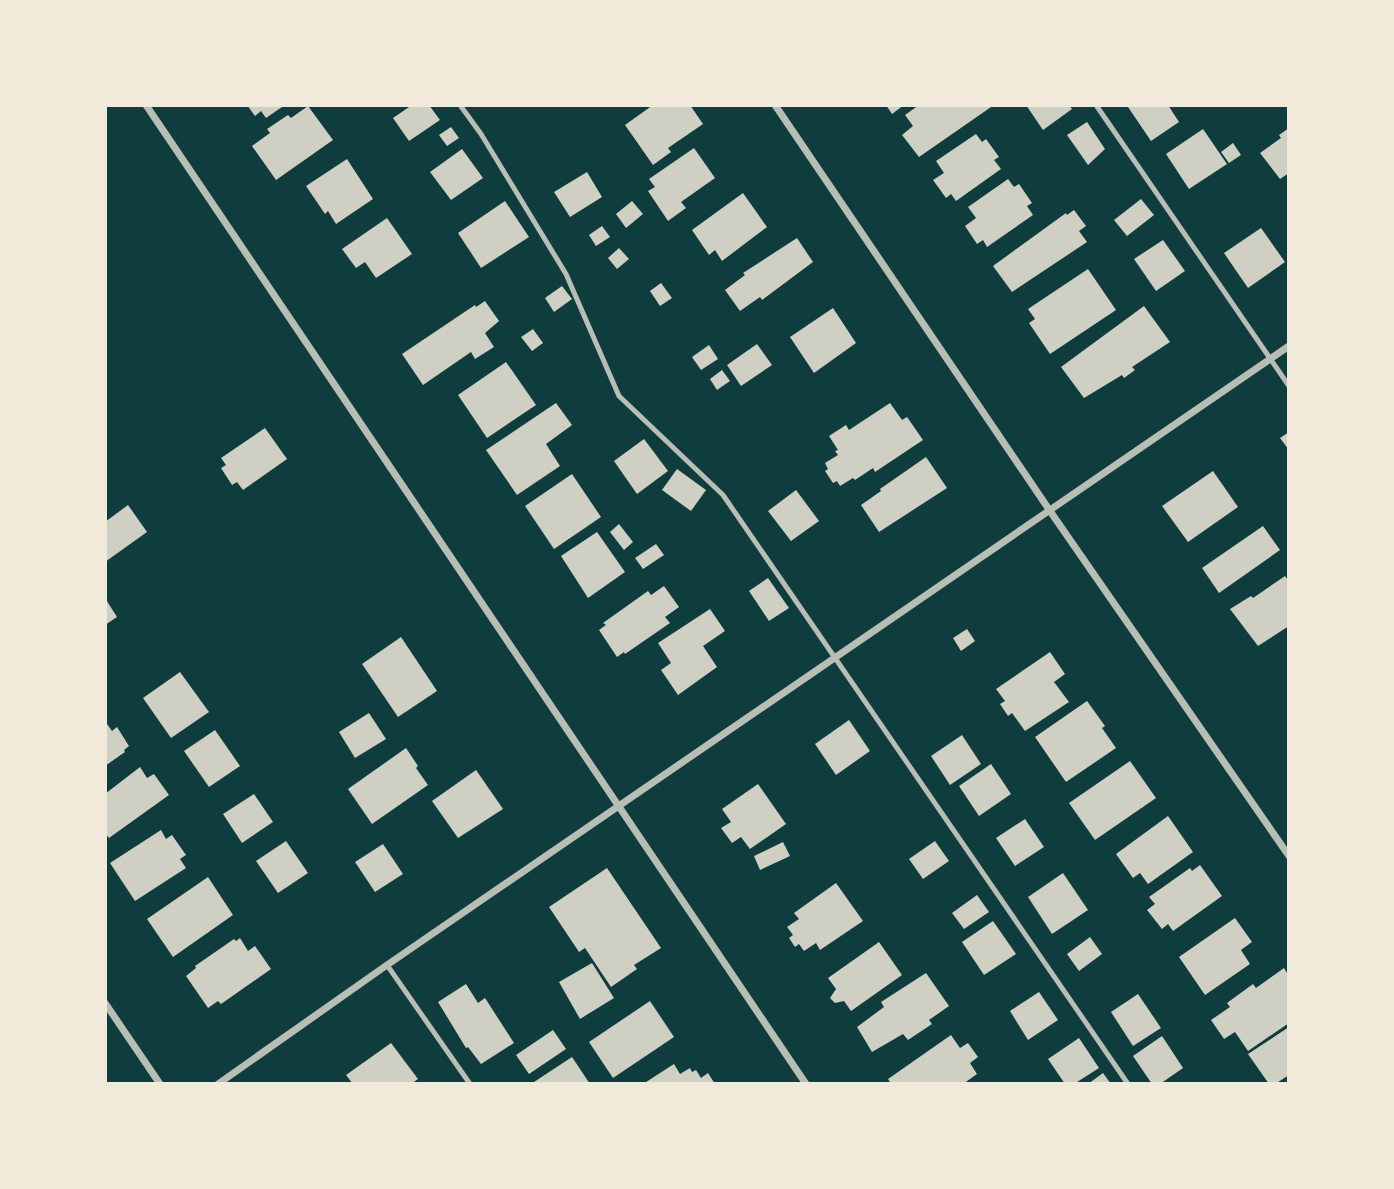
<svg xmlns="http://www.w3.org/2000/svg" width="1394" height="1189" font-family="'Roboto Condensed',sans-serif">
  <rect width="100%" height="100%" fill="#0f3d3e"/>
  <!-- building -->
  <g fill="#cfcfc3">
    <path d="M247,105H285L266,118L261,111L255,116Z"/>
    <path d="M412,105H429L440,120L409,141L393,118Z"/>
    <path d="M653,105H690L703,124L668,148L671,152L653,165L625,125Z"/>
    <path d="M886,105H904L892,114Z"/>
    <path d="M919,105H994L919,157L902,135L913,126L905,115Z"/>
    <path d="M1026,105H1069L1072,109L1043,130Z"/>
    <path d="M1131,105H1168L1179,122L1151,141L1128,107Z"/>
    <path d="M308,106L333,140L276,180L252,146L270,133L267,129L288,115L291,118Z"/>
    <path d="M1087,122L1105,149L1088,165L1067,135Z"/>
    <path d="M451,127L459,138L447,146L439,135Z"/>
    <path d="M1289,128V173L1280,179L1260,153L1281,138L1279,135Z"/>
    <path d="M1203,129L1227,164L1189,189L1166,154Z"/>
    <path d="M976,134L982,142L986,139L999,157L994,160L1001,169L956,201L951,194L946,198L933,180L944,173L936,161Z"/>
    <path d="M1233,143L1241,155L1229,163L1221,152Z"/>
    <path d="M694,148L715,178L681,202L686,208L668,221L648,191L655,187L649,179Z"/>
    <path d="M462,149L483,178L451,200L430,172Z"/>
    <path d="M347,159L373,199L336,224L328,211L325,214L306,186Z"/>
    <path d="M587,172L602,197L570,217L554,192Z"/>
    <path d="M1008,179L1014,187L1019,184L1032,203L1027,206L1033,215L987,247L983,240L977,244L965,226L976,218L968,207Z"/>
    <path d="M743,193L767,227L722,261L715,250L709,255L692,230Z"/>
    <path d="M1141,199L1154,215L1127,236L1114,220Z"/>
    <path d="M505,201L529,237L481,268L458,233Z"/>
    <path d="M632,201L643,214L626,228L616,214Z"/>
    <path d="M1074,210L1086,226L1079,231L1087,242L1012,292L993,266L1066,213L1067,215Z"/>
    <path d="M387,218L412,254L376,278L365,262L356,268L342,249Z"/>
    <path d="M602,226L610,237L596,246L589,235Z"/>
    <path d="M1261,228L1285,262L1248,288L1224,253Z"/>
    <path d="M797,238L813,262L762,300L760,297L740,311L725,290L745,275L743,273Z"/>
    <path d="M1163,240L1185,271L1156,291L1134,259Z"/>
    <path d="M619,248L629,259L617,269L608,258Z"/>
    <path d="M1088,269L1116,310L1050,354L1029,323L1035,319L1028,309Z"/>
    <path d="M661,283L672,298L660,306L650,291Z"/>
    <path d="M562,286L572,299L554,312L545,298Z"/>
    <path d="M485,301L499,321L485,333L494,347L475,359L471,352L423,385L402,354L475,305L476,307Z"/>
    <path d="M1144,306L1170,342L1132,367L1135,370L1124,378L1122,375L1084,398L1061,367Z"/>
    <path d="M833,308L856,343L814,373L790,337Z"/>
    <path d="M533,329L543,343L532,351L521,337Z"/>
    <path d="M757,344L772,365L741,386L727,365Z"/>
    <path d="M709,345L718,359L701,370L692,357Z"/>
    <path d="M506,362L536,405L487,438L458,395Z"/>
    <path d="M722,370L730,381L717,390L710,379Z"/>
    <path d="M556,403L572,425L546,444L560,466L517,495L486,450Z"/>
    <path d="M890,403L902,420L907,417L923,440L875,472L873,468L855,480L853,478L840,486L837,481L833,483L825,471L828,469L825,463L838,455L835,451L838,450L829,436L846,425L849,430Z"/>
    <path d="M265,428L287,459L243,490L237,482L232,485L221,468L226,465L221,458Z"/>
    <path d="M1289,432V450L1280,438Z"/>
    <path d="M644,439L668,471L637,494L614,461Z"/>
    <path d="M926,457L947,488L879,532L861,505L881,491L880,489Z"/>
    <path d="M677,469L706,490L691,511L662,490Z"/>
    <path d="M1213,471L1238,507L1188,542L1162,506Z"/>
    <path d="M572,474L601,517L554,549L525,506Z"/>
    <path d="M796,490L819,521L791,541L768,511Z"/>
    <path d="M128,505L147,532L105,562V522Z"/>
    <path d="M619,524L633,542L624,550L610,532Z"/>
    <path d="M1263,526L1280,550L1219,593L1202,568Z"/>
    <path d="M597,532L625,572L588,598L561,556Z"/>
    <path d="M656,544L664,555L643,569L635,558Z"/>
    <path d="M1285,576L1289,582V626L1258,646L1230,609L1251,596L1253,598Z"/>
    <path d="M768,578L789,608L769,621L749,591Z"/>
    <path d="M664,586L679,607L665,617L670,623L625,654L624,652L617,657L599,630L606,625L603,623L648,591L651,595Z"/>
    <path d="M105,598L117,617L105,625Z"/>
    <path d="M710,609L725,631L703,646L717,667L678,695L661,670L671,663L658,643Z"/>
    <path d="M967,629L975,641L961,651L953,638Z"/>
    <path d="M401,637L437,691L398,717L362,664Z"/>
    <path d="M1050,652L1065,674L1054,682L1069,702L1025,731L1012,713L1008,716L1000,704L1005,701L996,689Z"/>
    <path d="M180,672L209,712L171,738L143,698Z"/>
    <path d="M1087,701L1105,726L1102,728L1116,748L1066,782L1035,737Z"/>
    <path d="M369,713L386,739L355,758L339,732Z"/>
    <path d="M849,720L870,751L836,775L815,744Z"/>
    <path d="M105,721L112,731L117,727L129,746L124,750L125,752L105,766Z"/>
    <path d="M215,730L240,766L209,787L184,751Z"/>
    <path d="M962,735L981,764L950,785L931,756Z"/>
    <path d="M406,748L418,766L416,768L428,785L372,824L348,789Z"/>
    <path d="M1130,761L1156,798L1095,840L1069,803Z"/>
    <path d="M991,764L1011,794L979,816L959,786Z"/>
    <path d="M140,767L147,778L154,774L169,795L109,838L105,833V794Z"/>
    <path d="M476,770L503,809L458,838L432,801Z"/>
    <path d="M758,784L786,824L750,849L741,837L732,843L721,828L731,822L722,809Z"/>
    <path d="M254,794L273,822L242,843L223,814Z"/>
    <path d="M1168,816L1193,852L1148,884L1140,873L1133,878L1116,854Z"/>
    <path d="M1025,819L1044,847L1015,866L996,838Z"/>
    <path d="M161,830L166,839L172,835L186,855L180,859L186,868L135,901L110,863Z"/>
    <path d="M286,841L308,873L278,893L256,861Z"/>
    <path d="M935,841L949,861L923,879L909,859Z"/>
    <path d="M783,842L790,856L760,870L754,856Z"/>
    <path d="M383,844L403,874L375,892L355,862Z"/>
    <path d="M1200,865L1222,896L1173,931L1168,924L1162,929L1147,910L1155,904L1149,897L1190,868L1192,871Z"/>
    <path d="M607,868L661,948L634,965L637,969L611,987L585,948L579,952L549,907Z"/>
    <path d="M1063,873L1088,910L1052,934L1028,897Z"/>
    <path d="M208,877L233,915L173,957L147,919Z"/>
    <path d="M836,883L863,921L820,950L816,943L804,951L799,944L795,947L789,938L793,935L787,927L799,919L794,913Z"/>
    <path d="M977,895L989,912L964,929L952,913Z"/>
    <path d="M1235,918L1252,942L1241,950L1250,964L1205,995L1179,957Z"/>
    <path d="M993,921L1016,954L984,975L962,942Z"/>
    <path d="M1090,937L1102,954L1079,971L1067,954Z"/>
    <path d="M240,938L248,951L255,946L271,969L221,1004L218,1001L208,1008L186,976L196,968L195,966L234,939L236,941Z"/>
    <path d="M879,942L902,975L851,1011L844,1001L835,1003L830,998L836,989L828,978Z"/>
    <path d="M592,963L614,998L580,1019L559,982Z"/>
    <path d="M1284,968L1289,976V1023L1248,1051L1235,1032L1224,1039L1211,1020L1230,1007L1227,1003L1253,984L1256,988Z"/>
    <path d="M926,973L949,1006L929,1020L932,1024L908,1040L903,1034L872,1052L857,1027L884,1007L881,1002Z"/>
    <path d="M466,984L478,1003L485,998L514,1043L481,1064L468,1047L466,1048L438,1002Z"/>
    <path d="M1039,992L1058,1020L1028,1040L1010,1011Z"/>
    <path d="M1138,994L1161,1028L1133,1046L1111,1012Z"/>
    <path d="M650,1001L674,1037L613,1078L589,1042Z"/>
    <path d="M1289,1027V1075L1275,1084H1269L1248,1054Z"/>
    <path d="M553,1030L566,1049L529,1074L516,1055Z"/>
    <path d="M951,1035L960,1048L968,1043L978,1057L970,1063L977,1074L963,1084H891L888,1079Z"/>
    <path d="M1162,1036L1183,1068L1160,1084H1152L1133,1056Z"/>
    <path d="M1079,1038L1099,1068L1074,1084H1065L1048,1059Z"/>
    <path d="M391,1043L418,1079L411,1084H353L346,1075Z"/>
    <path d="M572,1057L590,1084H535L534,1082Z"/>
    <path d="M674,1064L680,1074L690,1068L692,1072L696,1070L701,1078L708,1073L715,1084H643Z"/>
    <path d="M1103,1073L1111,1084H1088Z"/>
  </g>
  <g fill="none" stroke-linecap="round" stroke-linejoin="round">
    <!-- service -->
    <g stroke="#b8beb3" stroke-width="5">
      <path d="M460,105L481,134L566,274L619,396L723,495L1128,1084"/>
      <path d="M1096,105L1289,386"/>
      <path d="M387,965L470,1084"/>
    </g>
    <!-- minor -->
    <g stroke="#b8beb3" stroke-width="7">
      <path d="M146,105L806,1084"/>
      <path d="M775,105L1050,511L1289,856"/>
      <path d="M105,1003L160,1084"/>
      <path d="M218,1084L387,965L1289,346"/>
    </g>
  </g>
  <!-- border -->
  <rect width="1394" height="1189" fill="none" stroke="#f1e9da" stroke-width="214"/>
</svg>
